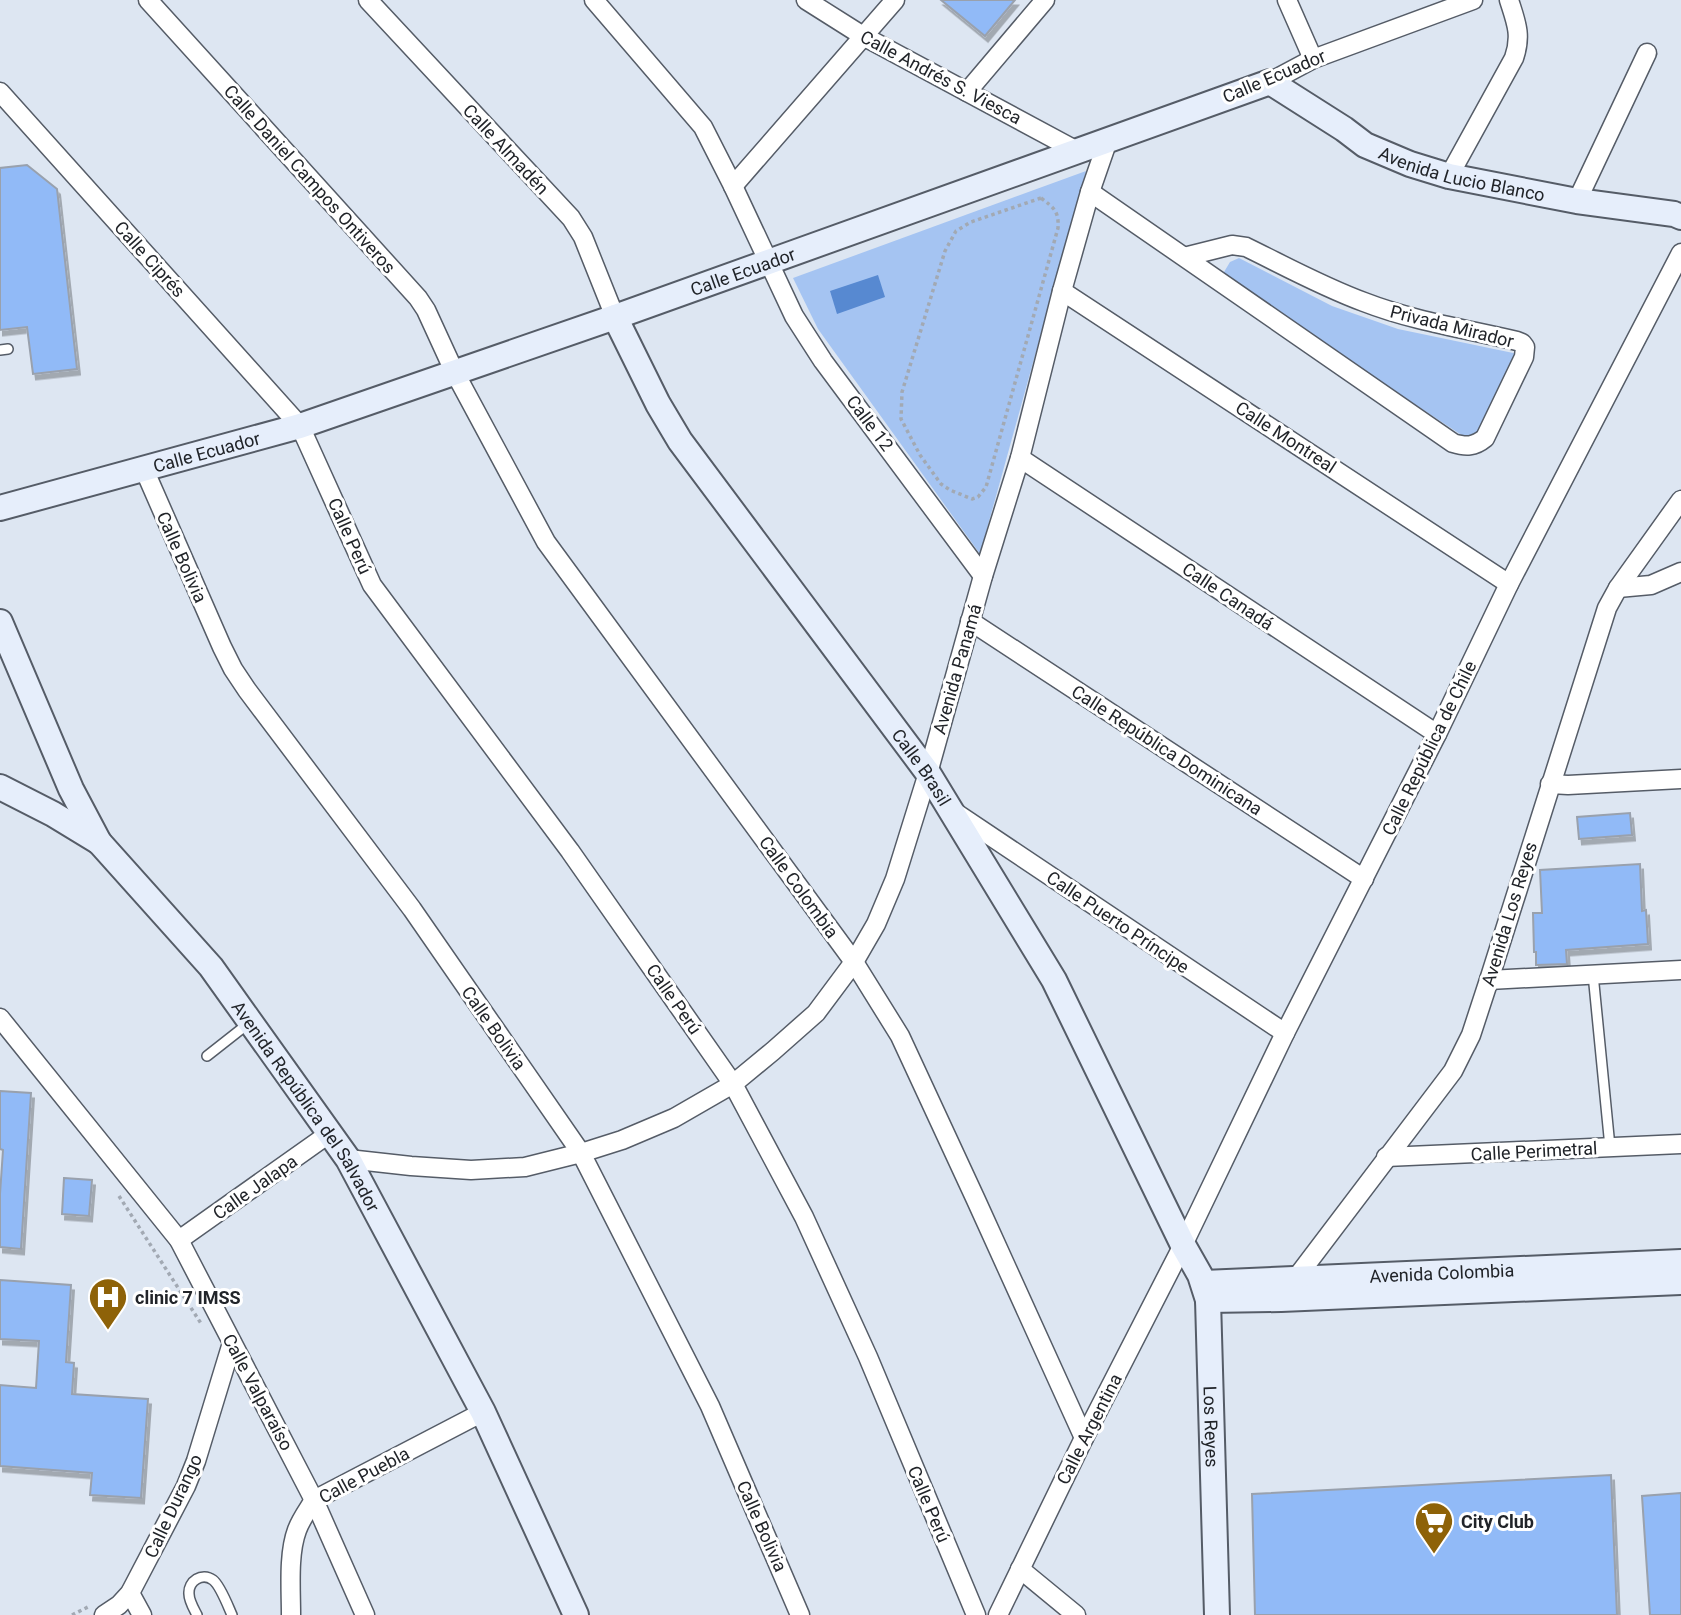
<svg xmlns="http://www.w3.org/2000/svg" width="1681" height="1615" font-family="Roboto,sans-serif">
  <defs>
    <filter id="shadow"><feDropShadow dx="3" dy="5.5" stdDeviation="0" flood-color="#0004"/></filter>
  </defs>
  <rect width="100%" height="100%" fill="#dde6f2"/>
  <!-- green -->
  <g fill="#a5c4f2">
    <path d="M1086,171L980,554L818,329L793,278Z"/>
    <path d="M1239,258L1332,306L1398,329L1518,354L1476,436L1466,438L1229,282L1224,272L1230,262Z"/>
  </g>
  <!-- water -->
  <path fill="#5789d1" d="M878,275L885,297L837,314L830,291Z"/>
  <!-- building -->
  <g fill="#91baf7" stroke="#99a1ad" stroke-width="2" filter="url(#shadow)">
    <path d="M941,0H1015L985,36Z"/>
    <path d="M27,165L57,189L77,369L33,374L27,327L0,330V168Z"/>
    <path d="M1630,813L1632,835L1579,839L1577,817Z"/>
    <path d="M1640,864L1642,911L1646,910L1648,944L1566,950L1567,964L1536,965V952H1534L1533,913H1542L1540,870Z"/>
    <path d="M0,1091L31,1093L21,1249L0,1247V1194L3,1150L0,1149Z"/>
    <path d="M64,1178L92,1180L89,1216L62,1214Z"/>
    <path d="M0,1280L71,1285L66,1362L74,1363L72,1394L148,1399L141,1498L90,1495L92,1473L0,1466V1385L36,1388L39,1341L0,1339Z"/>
    <path d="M1611,1475L1617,1615H1255L1252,1494Z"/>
    <path d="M1681,1493V1615H1650L1642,1496Z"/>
  </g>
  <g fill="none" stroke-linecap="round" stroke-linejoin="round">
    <!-- lane casing -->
    <g stroke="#555c67" stroke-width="12">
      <g id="lane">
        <path d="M0,350L8,349"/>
        <path d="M1593,974L1610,1147"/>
        <path d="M207,1056L249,1023"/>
        <path d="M197,1615C194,1609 189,1601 189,1594C188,1581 202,1572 213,1580C220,1585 228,1606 232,1615"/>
      </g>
    </g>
    <!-- street casing -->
    <g stroke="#555c67" stroke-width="21">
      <g id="street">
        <path d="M148,0L418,298L426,310L454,371L546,542L854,962L900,1036L976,1200L1084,1438"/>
        <path d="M368,0L571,218L583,237L615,317"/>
        <path d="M594,0L703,127L733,186L794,316L823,361L983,576"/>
        <path d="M806,0L863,36L1077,151"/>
        <path d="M1287,0L1313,59"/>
        <path d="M1270,82L1313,59L1473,0"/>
        <path d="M0,92L300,426L372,585L570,851L733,1084L804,1217L868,1357L976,1615"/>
        <path d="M967,92L1045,0"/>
        <path d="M1449,176L1514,58C1522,35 1516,22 1509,0"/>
        <path d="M733,186L895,0"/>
        <path d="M1090,192L1453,443C1466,447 1474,447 1485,438L1524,357L1525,347L1522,343L1517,341C1466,329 1413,321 1364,302C1323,287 1285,266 1246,247L1232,245L1184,257"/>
        <path d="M1577,201L1647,53"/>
        <path d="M1062,291L1509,584"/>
        <path d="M1020,458L1437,734"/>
        <path d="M144,469L222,647L233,669L247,690L412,909L581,1153L710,1406L800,1615"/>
        <path d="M1618,588L1651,585L1681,572"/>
        <path d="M970,621L1364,879"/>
        <path d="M1550,784L1568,785L1681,779"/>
        <path d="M956,813L1285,1033"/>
        <path d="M1489,980L1681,970"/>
        <path d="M0,1018L179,1240L314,1500L365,1615"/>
        <path d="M1386,1157L1681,1144"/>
        <path d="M348,1159L411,1166L471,1170L525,1167L581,1153L622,1140L674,1118L733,1084L773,1051L816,1013L854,962L876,924L895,879L928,773L983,576L1020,458L1062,291L1090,192L1108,140"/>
        <path d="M179,1240L330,1133"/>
        <path d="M1290,1286L1453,1071L1471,1035L1489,980L1607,608L1618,588L1681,500"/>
        <path d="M1020,1569L1076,1615"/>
        <path d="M130,1593L142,1615"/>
        <path d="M104,1615L119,1605L130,1593L186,1486L196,1461L232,1343"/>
        <path d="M291,1615C291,1589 288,1554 297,1530C301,1519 308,1510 314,1500L483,1412"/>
        <path d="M998,1615L1084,1438L1183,1245L1285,1033L1437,734L1509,584L1681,253"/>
      </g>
    </g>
    <!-- secondary casing -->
    <g stroke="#555c67" stroke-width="28">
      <g id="secondary">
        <path id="s1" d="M615,317L658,404L680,441L928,773L1054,980L1183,1245L1200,1275L1208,1300L1217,1615"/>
        <path id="s2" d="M0,508L300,426L615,317L1270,82L1344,129L1365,145L1410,164L1449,176L1577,201L1674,214L1681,217"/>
        <path id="s3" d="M0,622L71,789L99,842L211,967L348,1159L483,1412L576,1615"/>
        <path d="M0,787L53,814L99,842"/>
        <path id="s4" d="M1204,1283L1681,1262"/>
        <path d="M1208,1300L1281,1299L1681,1282"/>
      </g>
    </g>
    <!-- path -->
    <g stroke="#a2a9b3" stroke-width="3.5" stroke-dasharray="3.5 3.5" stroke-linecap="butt">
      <path d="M1041,198C1054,208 1059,211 1058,228L986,487L978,497L972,499L950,490L941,484L920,455L901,419L902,392L945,251L956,231L971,222Z"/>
      <path d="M119,1196L202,1325"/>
      <path d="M72,1615L90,1606"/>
    </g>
    <!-- lane -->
    <use href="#lane" stroke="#fff" stroke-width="9"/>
    <!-- street -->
    <use href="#street" stroke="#fff" stroke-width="18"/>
    <!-- secondary -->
    <use href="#secondary" stroke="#e6eefb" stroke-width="24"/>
  </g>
  <!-- icons -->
  <defs>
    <g id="hospital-pin" transform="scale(2.0125)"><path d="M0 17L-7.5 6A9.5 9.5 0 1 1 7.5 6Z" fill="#8e6208" stroke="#fff"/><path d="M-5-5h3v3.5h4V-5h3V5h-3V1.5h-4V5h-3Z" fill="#fff"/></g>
    <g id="supermarket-pin" transform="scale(2.0125)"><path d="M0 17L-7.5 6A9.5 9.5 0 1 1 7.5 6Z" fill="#8e6208" stroke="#fff"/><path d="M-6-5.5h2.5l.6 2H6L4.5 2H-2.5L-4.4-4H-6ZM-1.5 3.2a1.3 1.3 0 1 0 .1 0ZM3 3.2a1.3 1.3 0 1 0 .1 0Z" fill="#fff"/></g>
  </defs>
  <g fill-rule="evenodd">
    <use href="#hospital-pin" x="108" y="1297"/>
    <use href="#supermarket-pin" x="1434" y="1521"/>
  </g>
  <g text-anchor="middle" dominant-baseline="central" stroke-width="6" stroke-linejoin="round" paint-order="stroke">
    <!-- street labels -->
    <g font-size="18" fill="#212429" stroke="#fff">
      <text transform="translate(1274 76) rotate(-23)">Calle Ecuador</text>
      <text transform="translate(941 77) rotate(28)">Calle Andrés S. Viesca</text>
      <text transform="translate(506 149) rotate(47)">Calle Almadén</text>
      <text stroke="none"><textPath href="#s2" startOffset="1556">Avenida Lucio Blanco</textPath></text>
      <text transform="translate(310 179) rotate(48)">Calle Daniel Campos Ontiveros</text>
      <text transform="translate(150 259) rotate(48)">Calle Ciprés</text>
      <text stroke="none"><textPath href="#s2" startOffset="780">Calle Ecuador</textPath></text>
      <text transform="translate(1452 326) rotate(14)">Privada Mirador</text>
      <text transform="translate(870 423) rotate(53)">Calle 12</text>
      <text transform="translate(1286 437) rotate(33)">Calle Montreal</text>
      <text stroke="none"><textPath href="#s2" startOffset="214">Calle Ecuador</textPath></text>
      <text transform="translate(350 536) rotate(66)">Calle Perú</text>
      <text transform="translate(182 557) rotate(66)">Calle Bolivia</text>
      <text transform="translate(1228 596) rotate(34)">Calle Canadá</text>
      <text transform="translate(957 669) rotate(-74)">Avenida Panamá</text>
      <text transform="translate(1429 748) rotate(-64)">Calle República de Chile</text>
      <text transform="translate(1167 750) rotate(33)">Calle República Dominicana</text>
      <text stroke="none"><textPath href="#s1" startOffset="546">Calle Brasil</textPath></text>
      <text transform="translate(799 887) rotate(54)">Calle Colombia</text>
      <text transform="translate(1509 914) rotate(-73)">Avenida Los Reyes</text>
      <text transform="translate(1118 922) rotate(34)">Calle Puerto Príncipe</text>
      <text transform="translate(674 999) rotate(55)">Calle Perú</text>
      <text transform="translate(494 1028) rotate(55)">Calle Bolivia</text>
      <text stroke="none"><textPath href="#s3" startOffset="578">Avenida República del Salvador</textPath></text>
      <text transform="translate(1534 1151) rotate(-3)">Calle Perimetral</text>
      <text transform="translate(255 1187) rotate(-35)">Calle Jalapa</text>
      <text stroke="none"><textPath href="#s4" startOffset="238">Avenida Colombia</textPath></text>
      <text transform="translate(258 1392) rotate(62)">Calle Valparaíso</text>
      <text stroke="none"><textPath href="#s1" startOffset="1279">Los Reyes</textPath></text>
      <text transform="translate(1089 1429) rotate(-63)">Calle Argentina</text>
      <text transform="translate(364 1475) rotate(-28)">Calle Puebla</text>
      <text transform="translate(929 1504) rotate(67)">Calle Perú</text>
      <text transform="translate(173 1506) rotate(-65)">Calle Durango</text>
      <text transform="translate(762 1526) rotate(66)">Calle Bolivia</text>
    </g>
    <!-- poi labels -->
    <g font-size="18" font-weight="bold" fill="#212429" stroke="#fff" text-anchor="start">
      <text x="135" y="1297">clinic 7 IMSS</text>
      <text x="1461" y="1521">City Club</text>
    </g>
  </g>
</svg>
